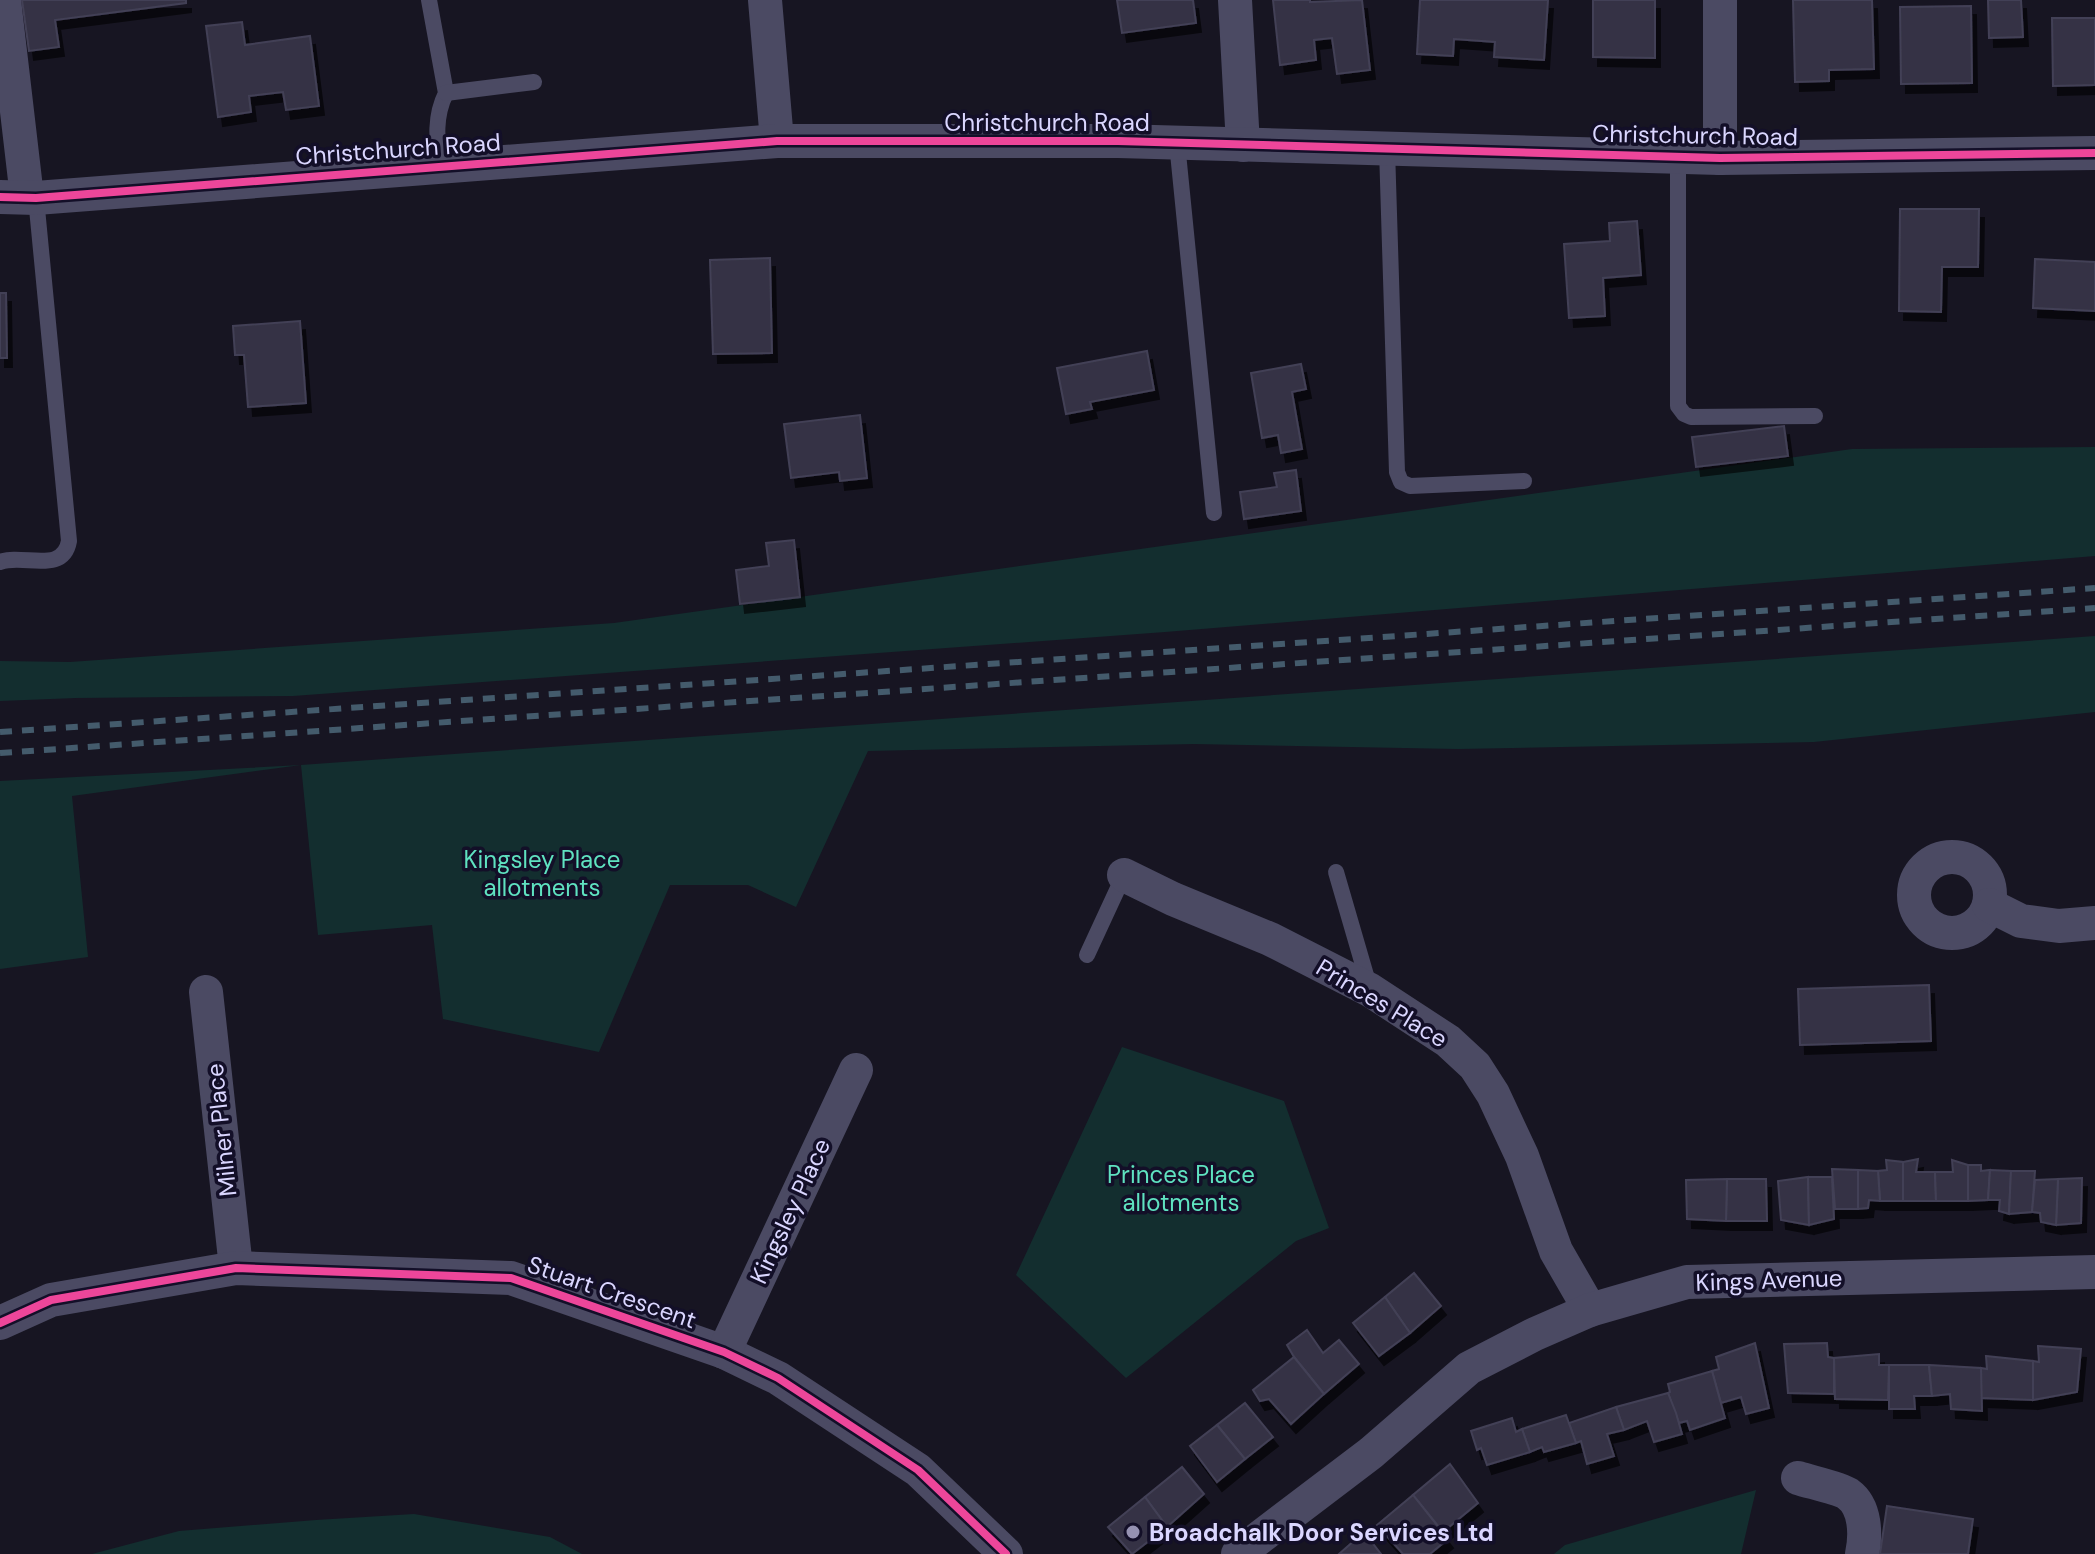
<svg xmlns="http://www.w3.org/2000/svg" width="2095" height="1554" font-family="'DM Sans',sans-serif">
  <defs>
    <filter id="shadow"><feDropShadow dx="5" dy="9" stdDeviation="0" flood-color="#0009"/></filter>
  </defs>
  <rect width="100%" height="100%" fill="#171522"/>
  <!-- green -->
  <g fill="#132e2f">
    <path d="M2095,447V556L1165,632L293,696L76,698L0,701V661L70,662L614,623L1852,449Z"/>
    <path d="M2095,636V712L1814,742L1458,749L1194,744L868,751L796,907L748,885H670L599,1052L443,1019L432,925L318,935L301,765L72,796L88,957L0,969V781L301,765Z"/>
    <path d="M1122,1047L1284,1101L1329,1228L1296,1241L1126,1378L1016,1275Z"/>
    <path d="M1756,1490L1741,1554H1554L1565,1545Z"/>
    <path d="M414,1514L550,1537L582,1554H92L179,1531L316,1520Z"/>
  </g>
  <!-- building -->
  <g fill="#353344" stroke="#434056" stroke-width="2" filter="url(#shadow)">
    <path d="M22,0H186V3L55,20L59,47L29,51Z"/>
    <path d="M1117,0H1193L1196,23L1122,33Z"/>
    <path d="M1273,0H1310V2L1362,0L1370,70L1337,74L1332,38L1314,40L1316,60L1280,65Z"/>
    <path d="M1420,0H1548L1544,60L1494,57L1495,42L1454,39L1453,56L1417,54Z"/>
    <path d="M1593,0H1655V58L1593,57Z"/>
    <path d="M1793,0H1872L1874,69L1829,70V81L1795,82Z"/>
    <path d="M1988,0H2021L2023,37L1989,38Z"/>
    <path d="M1971,6L1972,83L1901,84L1900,7Z"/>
    <path d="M2052,18H2095V85L2053,86Z"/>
    <path d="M242,22L245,45L310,36L319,106L286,110L283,92L249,96L251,112L218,117L206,26Z"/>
    <path d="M1900,209H1979L1978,267H1942L1941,312L1899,311Z"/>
    <path d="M1637,221L1641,275L1603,278L1605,316L1569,318L1564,244L1610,241L1609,223Z"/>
    <path d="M770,258L772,353L713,354L710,260Z"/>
    <path d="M2035,259L2095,262V311L2033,308Z"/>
    <path d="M0,293H6L7,358H0Z"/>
    <path d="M300,321L306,403L248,407L244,355H235L233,326Z"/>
    <path d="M1147,351L1154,390L1090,402L1092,409L1066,414L1057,368Z"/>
    <path d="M1301,364L1306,389L1292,392L1302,449L1281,453L1278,435L1262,438L1251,373Z"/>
    <path d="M860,415L867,478L840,481L839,472L791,478L784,424Z"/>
    <path d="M1784,426L1788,456L1696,467L1692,437Z"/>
    <path d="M1296,470L1301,511L1244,519L1240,492L1277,487L1274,473Z"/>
    <path d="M794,540L800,597L740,604L736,570L769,566L766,543Z"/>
    <path d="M1929,985L1931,1041L1800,1045L1798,989Z"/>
    <path d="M1918,1159L1916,1172H1935L1936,1201H1903V1162Z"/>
    <path d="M1886,1160L1903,1162V1201H1880L1878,1171L1887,1170Z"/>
    <path d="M1952,1160L1968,1165V1201H1936L1935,1172H1953Z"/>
    <path d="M1968,1165H1981V1171L1990,1170L1988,1200L1968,1201Z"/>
    <path d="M1832,1169L1858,1170V1209H1835Z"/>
    <path d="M1858,1170L1878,1171L1880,1201L1869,1200L1868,1208L1858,1209Z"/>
    <path d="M1990,1170L2011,1171L2009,1214L1999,1211L2000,1200H1988Z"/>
    <path d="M2011,1171H2035L2032,1212L2009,1214Z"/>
    <path d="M1808,1177L1809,1225L1781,1220L1778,1181Z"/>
    <path d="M1808,1177H1832L1834,1219L1809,1225Z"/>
    <path d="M2082,1178L2081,1223L2056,1225L2058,1179Z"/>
    <path d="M1727,1179H1766L1767,1221H1726Z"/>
    <path d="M1727,1179L1726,1221L1687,1219L1686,1180Z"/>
    <path d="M2058,1179L2056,1225L2041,1222L2040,1213L2032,1212L2035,1180Z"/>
    <path d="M1414,1273L1441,1306L1410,1333L1385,1297Z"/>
    <path d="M1385,1297L1410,1333L1379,1356L1353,1323Z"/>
    <path d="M1307,1330L1323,1353L1339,1340L1359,1364L1324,1394L1294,1357L1287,1345Z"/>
    <path d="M1755,1343L1769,1408L1746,1414L1741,1397L1721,1403L1712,1371L1719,1369L1716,1357Z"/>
    <path d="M1827,1343L1828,1357L1834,1358V1394L1788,1393L1784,1344Z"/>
    <path d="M2038,1346L2081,1349L2077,1392L2033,1400V1361L2039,1362Z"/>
    <path d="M1879,1354V1365H1889L1888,1400L1835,1399L1834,1358Z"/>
    <path d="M1986,1356L2033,1361V1400L1981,1398V1368L1987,1369Z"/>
    <path d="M1294,1357L1324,1394L1291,1424L1269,1399L1260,1401L1253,1390Z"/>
    <path d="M1889,1365H1929L1932,1396H1914L1915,1409H1889Z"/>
    <path d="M1929,1365L1981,1368L1982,1411L1951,1409L1950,1394L1932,1396Z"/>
    <path d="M1712,1371L1725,1418L1690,1430L1687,1421L1679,1423L1668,1393L1670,1392L1668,1384Z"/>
    <path d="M1668,1393L1676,1413L1682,1434L1654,1442L1647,1421L1624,1430L1616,1407Z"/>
    <path d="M1245,1403L1273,1437L1245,1459L1217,1425Z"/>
    <path d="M1616,1407L1624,1430L1607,1434L1614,1456L1587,1464L1581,1441L1576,1443L1569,1423Z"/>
    <path d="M1566,1415L1576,1443L1544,1452L1542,1447L1530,1452L1522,1429Z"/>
    <path d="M1512,1418L1516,1432L1522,1429L1530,1452L1487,1465L1481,1448L1477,1450L1471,1431Z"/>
    <path d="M1217,1425L1245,1459L1217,1482L1190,1446Z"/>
    <path d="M1450,1464L1478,1503L1443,1532L1413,1495Z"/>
    <path d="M1182,1467L1204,1494L1167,1527L1145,1497Z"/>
    <path d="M1413,1495L1448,1539L1430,1554H1403L1377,1525Z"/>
    <path d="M1145,1497L1167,1527L1132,1554L1108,1527Z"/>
    <path d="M1887,1506L1973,1519L1968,1554H1880Z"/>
    <path d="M1364,1532L1381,1554H1339Z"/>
  </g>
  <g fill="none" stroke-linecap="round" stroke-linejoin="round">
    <!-- service -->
    <g stroke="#4b4a63" stroke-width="16">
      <path d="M429,0L446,93C434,117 437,140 440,166"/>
      <path d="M446,93L534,82"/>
      <path d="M1177,143L1214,513"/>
      <path d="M1387,149L1397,472L1401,482L1410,486L1524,481"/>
      <path d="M1678,156V406L1684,414L1691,417L1815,416"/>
      <path d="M0,562C23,553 63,575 69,541L36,198"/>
      <path d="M1336,872L1370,989"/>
      <path d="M1087,955L1124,875"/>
    </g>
    <!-- minor -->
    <g stroke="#4b4a63" stroke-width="34">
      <path d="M4,0L27,197"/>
      <path d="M765,0L777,141"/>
      <path d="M1235,0L1243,145"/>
      <path d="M1720,0V158"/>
      <path d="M0,197L36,198L777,141H1118L1720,158L2095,153"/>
      <circle cx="1952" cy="895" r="38"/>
      <path d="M1124,875L1173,899L1270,939L1370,990L1448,1041L1475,1066L1493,1094L1522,1156L1556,1251L1590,1310"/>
      <path d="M1989,905L2021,921L2059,926L2095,923"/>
      <path d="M206,992L236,1268"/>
      <path d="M0,1323L51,1300L236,1268L511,1278L724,1352L778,1378L918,1470L1006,1554"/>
      <path d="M724,1352L856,1070"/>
      <path d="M1798,1478C1810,1482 1839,1488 1848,1494C1866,1507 1866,1535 1862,1554"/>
      <path d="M1238,1554L1371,1453L1469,1368L1535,1334L1590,1310L1687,1282L2095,1272"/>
    </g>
    <!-- rail -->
    <g stroke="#445b6c" stroke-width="6" stroke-dasharray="12 10" stroke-linecap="butt">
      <path d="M0,732L2095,588"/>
      <path d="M0,753L2095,608"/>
    </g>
    <!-- cycleway casing -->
    <g stroke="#130f28" stroke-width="13">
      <g id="cycleway">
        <path d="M0,197L36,198L777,141H1118L1720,158L2095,153"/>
        <path d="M0,1323L51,1300L236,1268L511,1278L724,1352L778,1378L918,1470L1006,1554"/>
      </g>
    </g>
    <!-- cycleway -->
    <use href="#cycleway" stroke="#ed469a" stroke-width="8"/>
  </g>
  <!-- markers -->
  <circle fill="#9692b2" stroke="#130f28" stroke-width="3" cx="1133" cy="1532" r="8"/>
  <g text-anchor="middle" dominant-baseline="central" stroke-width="7" stroke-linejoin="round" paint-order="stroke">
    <!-- street labels -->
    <g font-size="24" fill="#dad6ff" stroke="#130f28">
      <text x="1047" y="122">Christchurch Road</text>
      <text transform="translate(1695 135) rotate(1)">Christchurch Road</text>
      <text transform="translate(398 149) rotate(-4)">Christchurch Road</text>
      <text transform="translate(1382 1003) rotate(31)">Princes Place</text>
      <text transform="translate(221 1130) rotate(-96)">Milner Place</text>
      <text transform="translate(790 1211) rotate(-65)">Kingsley Place</text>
      <text transform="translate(1769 1280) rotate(-2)">Kings Avenue</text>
      <text transform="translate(612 1292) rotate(19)">Stuart Crescent</text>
    </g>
    <!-- park labels -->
    <g font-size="24" fill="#5fe2c0" stroke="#130f28">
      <text x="542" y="859">Kingsley Place<tspan x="542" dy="28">allotments</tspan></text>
      <text x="1181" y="1174">Princes Place<tspan x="1181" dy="28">allotments</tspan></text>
    </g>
    <!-- poi labels -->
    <g font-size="24" font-weight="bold" fill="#dad6ff" stroke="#130f28" text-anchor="start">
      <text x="1149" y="1532">Broadchalk Door Services Ltd</text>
    </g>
  </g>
</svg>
